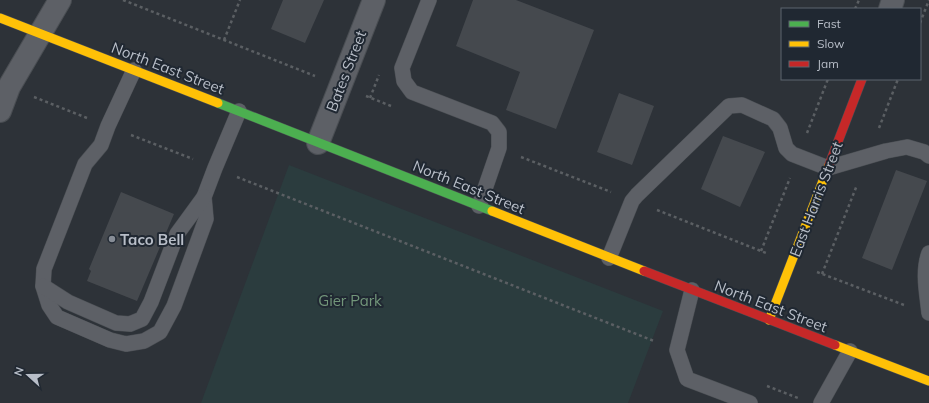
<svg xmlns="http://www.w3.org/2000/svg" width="929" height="403" font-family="Mulish,sans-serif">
  <rect width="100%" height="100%" fill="#2d3238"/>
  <!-- green -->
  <path fill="#2b3c3e" d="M289,165L663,311L628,403H201Z"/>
  <!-- building -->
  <g fill="#45494e">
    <path d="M283,0H324L305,43L271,29Z"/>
    <path d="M473,0H516L594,30L556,129L506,110L520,72L456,46Z"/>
    <path d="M619,93L654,106L632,165L597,152Z"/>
    <path d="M723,136L765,152L740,207L701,189Z"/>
    <path d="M896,170L927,181L892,270L862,258Z"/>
    <path d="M121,192L174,214L137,301L87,281L91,271L89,269Z"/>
  </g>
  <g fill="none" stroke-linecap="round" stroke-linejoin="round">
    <!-- lane casing -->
    <g stroke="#4a4e53" stroke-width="16">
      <g id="lane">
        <path d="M429,0L402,68L404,81L412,92L492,123L499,132V148L479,206"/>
        <path d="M134,70L108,126L101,145L85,164L44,269L43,286L49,305L57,317L110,340L126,344L144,341L160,332L174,306L206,219L204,197L215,168L239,111"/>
        <path d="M929,253C922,272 927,293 929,313"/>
        <path d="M609,258L632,201L637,195L729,106L742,105L773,119L780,128L786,148L792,154L828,168L886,151L907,147L924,152L929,156"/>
        <path d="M43,286L68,302L116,323L130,324L142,319L151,302L177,234L204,197"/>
        <path d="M692,290L677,350L687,379L750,403"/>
        <path d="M821,403L850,351"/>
      </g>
    </g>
    <!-- street casing -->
    <g stroke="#4a4e53" stroke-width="24">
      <g id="street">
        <path d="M890,9L893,0"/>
        <path d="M0,111L9,87L60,0"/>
        <path d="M318,143L374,0"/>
      </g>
    </g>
    <!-- fast casing -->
    <g stroke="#4a4e53" stroke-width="10">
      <path id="fast" d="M218,103L492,211"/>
    </g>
    <!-- slow casing -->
    <g stroke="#4a4e53" stroke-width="10">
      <g id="slow">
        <path d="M0,18L218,103"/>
        <path d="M492,211L644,271"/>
        <path d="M769,320L829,165"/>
        <path d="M835,345L929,381"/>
      </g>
    </g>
    <!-- jam casing -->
    <g stroke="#4a4e53" stroke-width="10">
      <g id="jam">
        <path d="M829,165L862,79"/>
        <path d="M644,271L835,345"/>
      </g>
    </g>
    <!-- path -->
    <g stroke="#5b5f63" stroke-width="2.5" stroke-dasharray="3 3" stroke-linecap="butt">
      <path d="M123,0L315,76"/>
      <path d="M855,9L859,0"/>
      <path d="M920,23L929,0"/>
      <path d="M224,40L240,0"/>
      <path d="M366,96L391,106"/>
      <path d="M34,97L87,118"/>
      <path d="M370,98L379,75"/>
      <path d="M879,128L898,79"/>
      <path d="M807,133L828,79"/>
      <path d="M131,135L193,159"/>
      <path d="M521,157L611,192"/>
      <path d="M237,177L654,341"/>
      <path d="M657,210L766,253"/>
      <path d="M761,251L790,178"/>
      <path d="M817,272L904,305"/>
      <path d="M822,274L857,185"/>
      <path d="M767,386L798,398"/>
    </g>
    <!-- lane -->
    <use href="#lane" stroke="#5d6066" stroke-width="15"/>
    <!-- street -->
    <use href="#street" stroke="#5d6066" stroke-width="22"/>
    <!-- fast -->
    <use href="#fast" stroke="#4caf50" stroke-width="9"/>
    <!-- slow -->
    <use href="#slow" stroke="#ffc107" stroke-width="9"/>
    <!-- jam -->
    <use href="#jam" stroke="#c62828" stroke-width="9"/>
  </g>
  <!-- markers -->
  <circle fill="#878d96" stroke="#202832" stroke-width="1.5" cx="112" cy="239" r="4"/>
  <g text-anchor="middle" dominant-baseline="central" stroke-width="4" stroke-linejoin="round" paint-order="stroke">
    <!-- street labels -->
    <g font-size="15" fill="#b8bec8" stroke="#202832">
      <text transform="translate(168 68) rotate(21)">North East Street</text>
      <text transform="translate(346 71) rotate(-69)">Bates Street</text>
      <text transform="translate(469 187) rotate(22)">North East Street</text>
      <text transform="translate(816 199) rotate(-69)">East Harris Street</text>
      <text transform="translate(771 306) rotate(21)">North East Street</text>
    </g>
    <!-- poi labels -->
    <g font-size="15" font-weight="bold" fill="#b8bec8" stroke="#202832" text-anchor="start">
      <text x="120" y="239">Taco Bell</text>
    </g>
    <!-- park labels -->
    <g font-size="15" fill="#72967a" stroke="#202832">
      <text x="350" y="300">Gier Park</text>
    </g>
  </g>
  <!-- legend -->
  <rect x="781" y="8" width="140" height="72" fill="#202832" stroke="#5d646e"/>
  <rect x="789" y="21" width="20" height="6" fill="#4caf50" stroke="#5d646e"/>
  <text x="817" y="28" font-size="12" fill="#b8bec8">Fast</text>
  <rect x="789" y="41" width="20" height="6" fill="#ffc107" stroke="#5d646e"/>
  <text x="817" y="48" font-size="12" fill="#b8bec8">Slow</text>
  <rect x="789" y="61" width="20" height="6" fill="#c62828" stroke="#5d646e"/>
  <text x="817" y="68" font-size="12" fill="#b8bec8">Jam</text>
  <!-- north arrow -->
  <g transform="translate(28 375) rotate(291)" stroke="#202832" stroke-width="3" paint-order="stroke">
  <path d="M0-3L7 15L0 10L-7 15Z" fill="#b8bec8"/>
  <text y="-6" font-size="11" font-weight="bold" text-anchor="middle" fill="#b8bec8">N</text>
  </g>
</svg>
